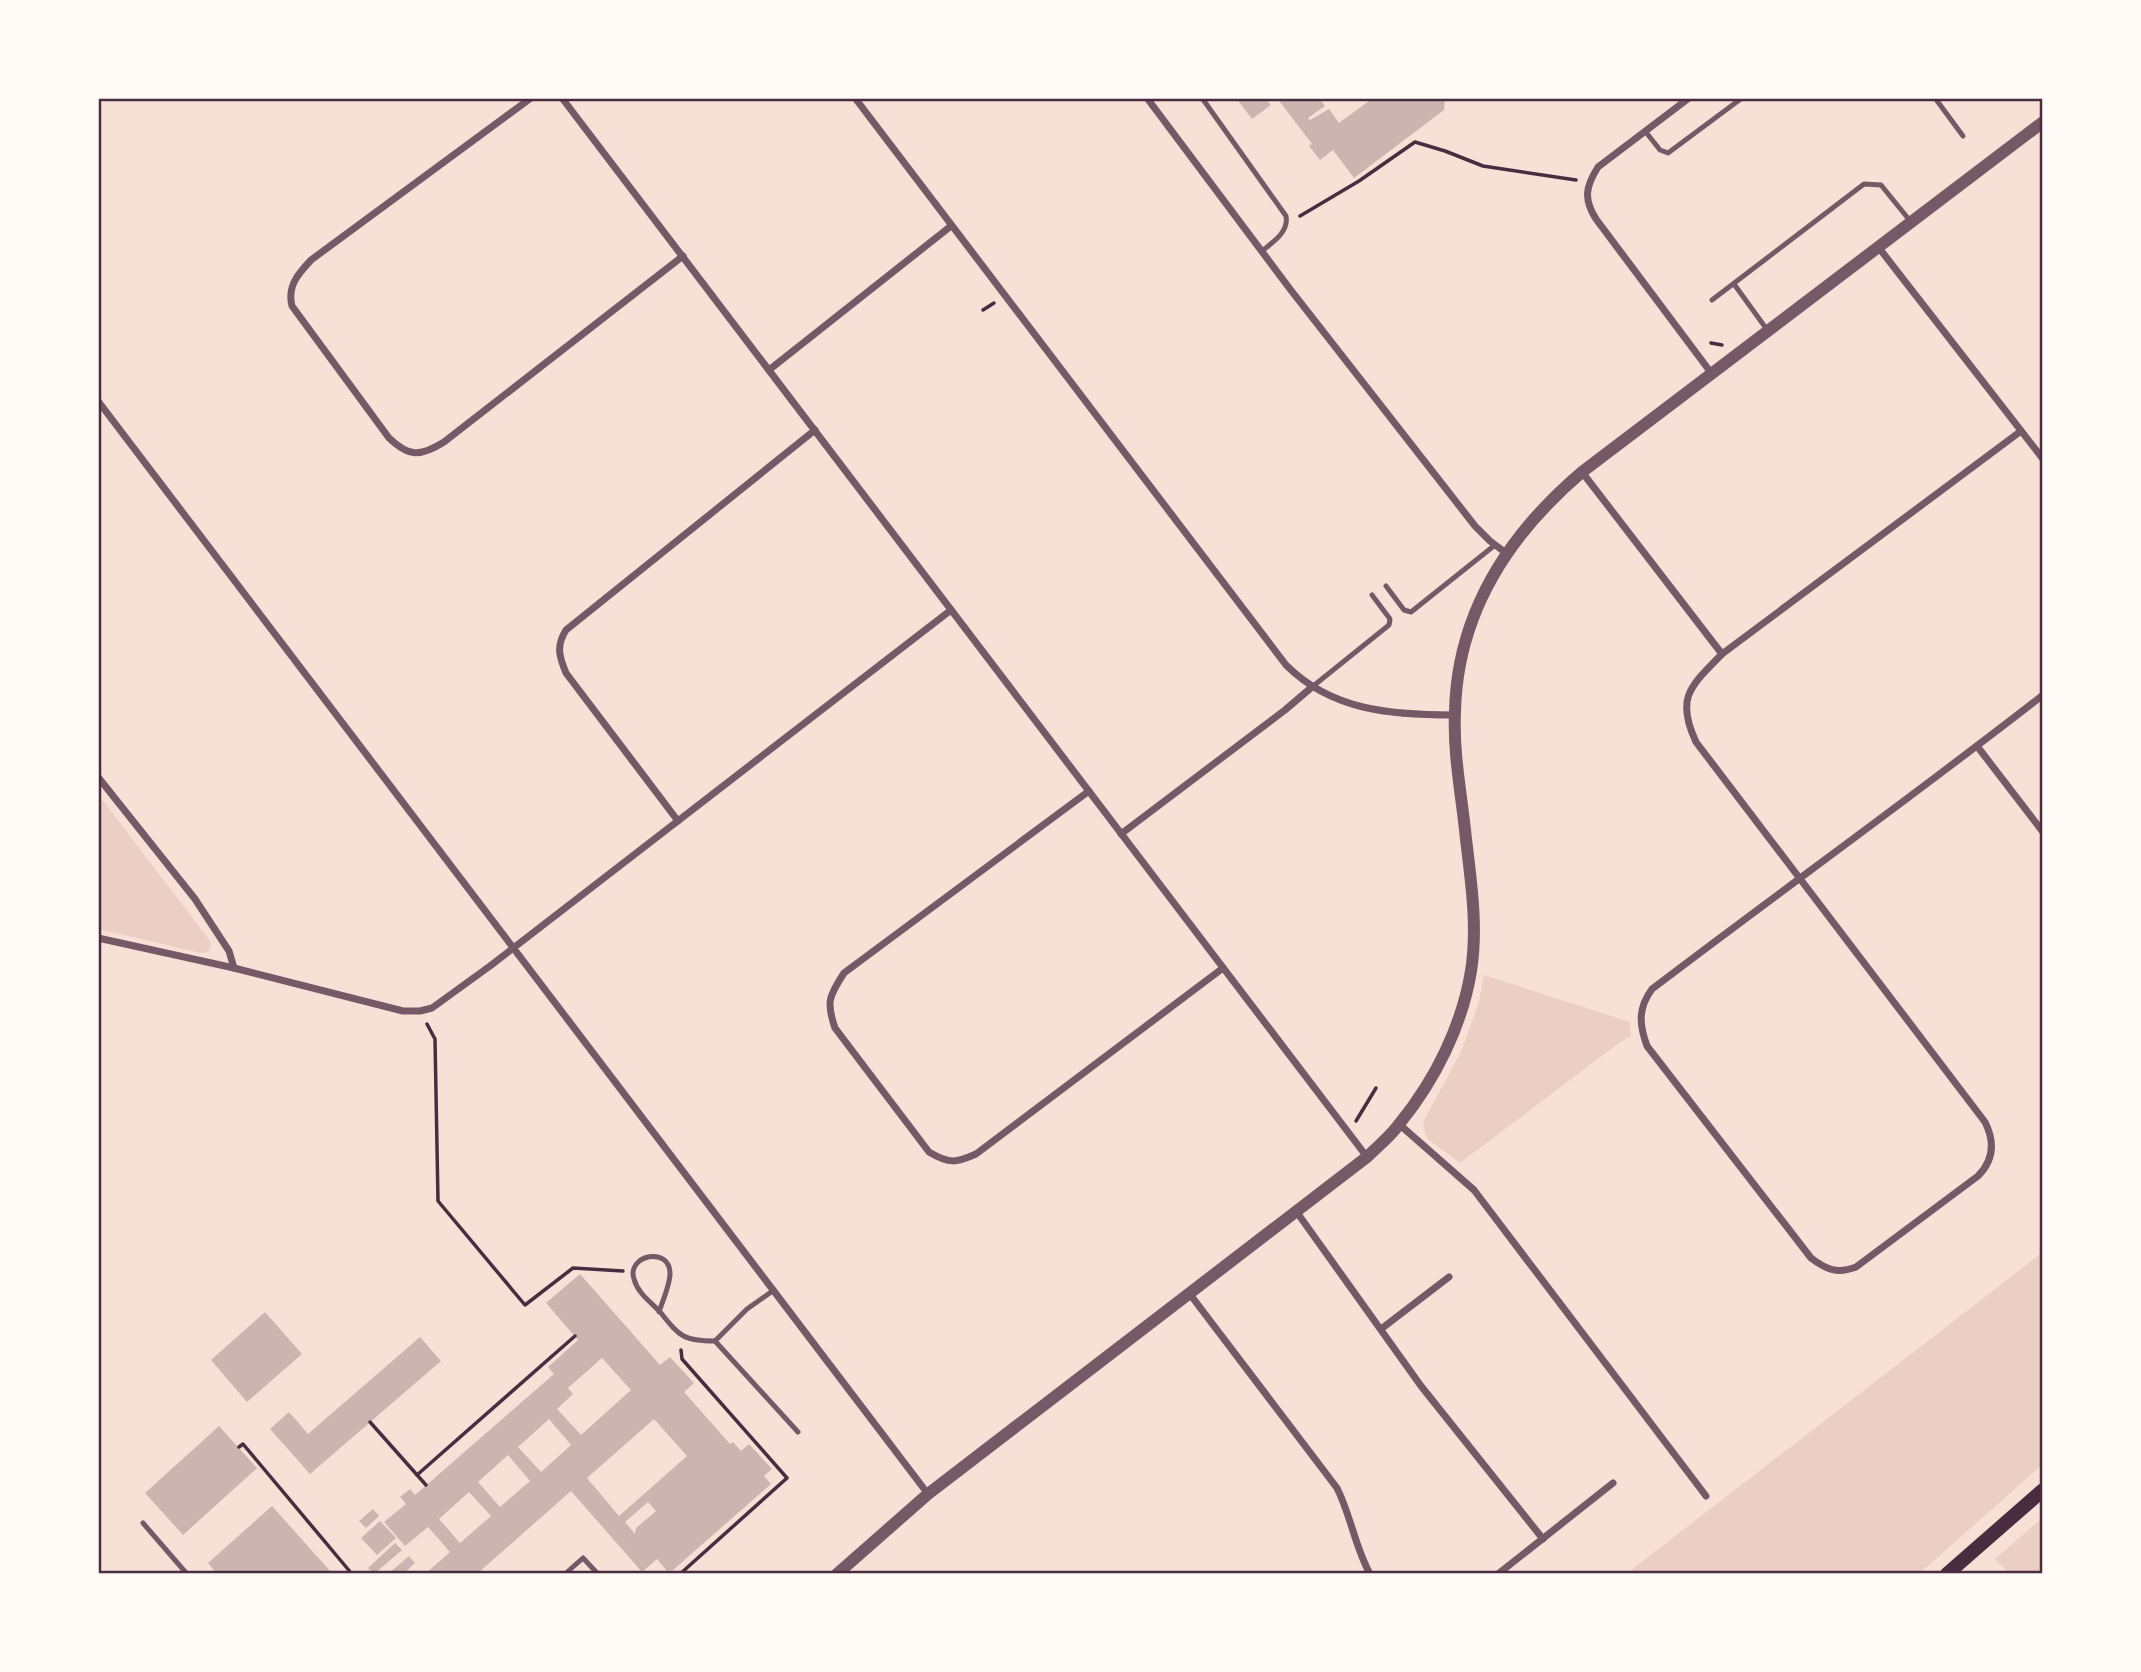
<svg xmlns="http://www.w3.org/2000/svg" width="2141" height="1672" font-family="Cabin,sans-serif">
  <rect width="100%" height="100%" fill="#f7e1d7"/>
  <!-- green -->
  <g fill="#ebcfc5">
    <path d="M98,794L210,941L211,945L208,952L201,953L98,929Z"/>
    <path d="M1484,975L1630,1022L1631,1036L1619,1043L1460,1163L1428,1139L1425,1134L1423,1122L1461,1052L1479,1002Z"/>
    <path d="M2043,1252V1464L1919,1574H1626Z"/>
    <path d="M2043,1517V1574H2010L1995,1559Z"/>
  </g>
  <!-- building -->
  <g fill="#ccb4b1" fill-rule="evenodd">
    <path d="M1236,98H1265L1271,105L1252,119Z"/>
    <path d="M1277,98H1319L1325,106L1308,118L1310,120L1329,109L1339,123L1373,98H1445L1444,110L1354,178L1333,150L1320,160L1309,146L1312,144Z"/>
    <path d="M580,1274L660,1365L670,1357L694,1383L684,1392L730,1444L733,1442L741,1451L749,1444L772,1469L764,1476L771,1484L673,1570L667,1571L657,1559L642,1572L571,1491L477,1574H425L450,1552L428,1527L405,1546L384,1522L406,1504L400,1497L410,1489L415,1495L554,1374L548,1367L578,1340L546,1303ZM602,1358L631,1390L581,1435L557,1409L573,1394L568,1388ZM549,1419L571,1445L541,1472L518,1447ZM654,1419L687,1456L619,1516L587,1478ZM508,1455L530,1481L500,1507L478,1482ZM469,1492L491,1516L460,1543L439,1519ZM648,1502L656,1511L636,1528L635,1534L625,1522Z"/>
    <path d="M265,1312L302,1354L247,1402L211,1360Z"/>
    <path d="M420,1337L441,1361L310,1474L270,1429L289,1412L308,1434Z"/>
    <path d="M219,1426L257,1468L183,1535L145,1493Z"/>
    <path d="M272,1506L331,1572L329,1574H217L208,1563Z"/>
    <path d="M373,1509L379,1516L366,1528L359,1521Z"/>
    <path d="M380,1521L396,1538L377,1555L361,1538Z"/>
    <path d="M395,1543L402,1550L374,1574L368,1568Z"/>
    <path d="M409,1556L415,1563L403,1574H388Z"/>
  </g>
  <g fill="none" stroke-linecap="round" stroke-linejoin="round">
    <!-- path -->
    <g stroke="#4a2c40" stroke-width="3.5">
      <path d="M1300,216L1359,181L1415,142L1445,151L1483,166L1576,180"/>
      <path d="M983,310L994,303"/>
      <path d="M1711,343L1722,345"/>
      <path d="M427,1024L435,1039L438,1201L525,1305L573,1268L623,1271"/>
      <path d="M1356,1121L1376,1088"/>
      <path d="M370,1422L426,1485"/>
      <path d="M239,1447L243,1444L352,1574"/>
      <path d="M417,1475L575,1336"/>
      <path d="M680,1574L787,1478L682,1359L681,1350"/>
    </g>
    <!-- service -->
    <g stroke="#755966" stroke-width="5">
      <path d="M1202,98L1286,216C1289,232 1273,242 1262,251"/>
      <path d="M1935,98L1963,136"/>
      <path d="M1645,131L1660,150L1668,153L1742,98"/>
      <path d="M1734,284L1768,331"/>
      <path d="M1712,300L1864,184L1881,185L1911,222"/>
      <path d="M1386,586L1404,610L1411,612L1495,545"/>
      <path d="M1312,687L1389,625L1390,619L1372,595"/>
      <path d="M774,1290L747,1309L715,1341L798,1432"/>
      <path d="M659,1312C663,1300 669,1287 670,1275C671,1245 626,1255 634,1279C638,1294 651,1302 661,1313C680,1337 684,1341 715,1341"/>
      <path d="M143,1523L187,1574"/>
      <path d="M565,1574L583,1558L598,1574"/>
    </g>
    <!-- minor -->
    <g stroke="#755966" stroke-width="7">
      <path d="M531,98L311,260C298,274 287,286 292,306L389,438C409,457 420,457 444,442L683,256"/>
      <path d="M562,98L1367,1157"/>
      <path d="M855,98L1286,665C1332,711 1392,715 1454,715"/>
      <path d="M1147,98L1290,289L1475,526L1490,541L1506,553"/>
      <path d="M1689,98L1598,167C1586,186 1583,199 1596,219L1712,374"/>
      <path d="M1879,248L2043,459"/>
      <path d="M769,370L951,226"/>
      <path d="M98,401L928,1494"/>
      <path d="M2021,431L1722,654C1691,686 1675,697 1696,742L1985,1122C1995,1142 1994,1160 1978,1176L1856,1267C1837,1274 1827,1270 1811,1258L1647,1046C1639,1024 1638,1008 1652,989C1782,890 1915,795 2043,695"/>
      <path d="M1582,472L1722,654"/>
      <path d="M1977,746L2043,832"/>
      <path d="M98,777L195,899L229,951L234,968"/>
      <path d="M1089,791L844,973C829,996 826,1002 835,1028L929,1152C949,1164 956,1163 976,1154L1223,968"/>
      <path d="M678,821L566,673C559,656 556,646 566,630L815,430"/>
      <path d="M1121,834L1285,710L1312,687"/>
      <path d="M98,938L234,968L403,1011H420L432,1008L490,966L951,610"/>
      <path d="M1400,1125L1474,1190L1706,1496"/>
      <path d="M1296,1211L1421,1386L1543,1539"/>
      <path d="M1189,1293L1337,1488C1351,1516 1355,1547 1370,1574"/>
      <path d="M1381,1329L1449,1277"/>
      <path d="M1498,1574L1613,1483"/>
    </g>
    <!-- tertiary -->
    <path stroke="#755966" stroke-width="12" d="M837,1574L928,1494L1367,1157C1378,1146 1391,1136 1400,1123C1435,1080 1462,1026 1471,971C1478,927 1471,882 1466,839C1462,797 1453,755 1455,712C1457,613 1508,535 1582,472L2043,122"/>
    <!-- secondary -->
    <path stroke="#4a2c40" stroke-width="14" d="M1947,1574L2043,1490"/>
  </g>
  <!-- border -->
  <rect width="2141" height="1672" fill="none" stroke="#fffaf5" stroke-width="200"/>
  <rect x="100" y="100" width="1941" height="1472" fill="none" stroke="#4a2c40" stroke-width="2.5"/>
</svg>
